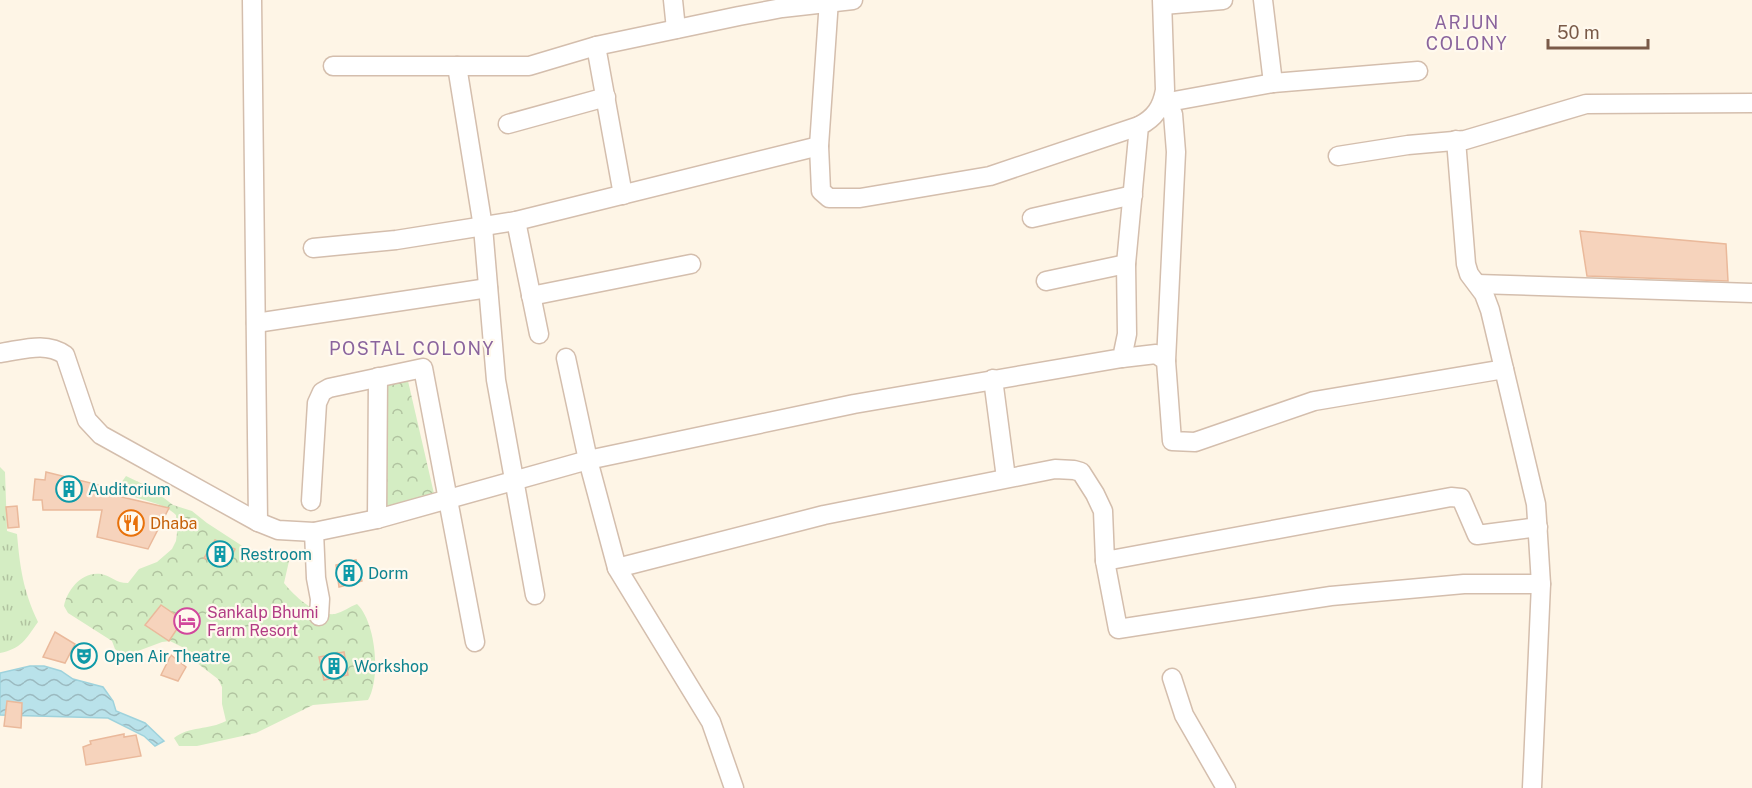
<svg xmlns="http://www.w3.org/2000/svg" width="1752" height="788" font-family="'Public Sans',sans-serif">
  <defs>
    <pattern id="grass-tufts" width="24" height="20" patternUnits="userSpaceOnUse" patternTransform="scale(1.5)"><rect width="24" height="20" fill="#d4edc3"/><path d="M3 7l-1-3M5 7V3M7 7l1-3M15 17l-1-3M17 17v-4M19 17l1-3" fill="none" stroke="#b1c3a0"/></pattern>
    <pattern id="forest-crowns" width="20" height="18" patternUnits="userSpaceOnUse" patternTransform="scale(1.5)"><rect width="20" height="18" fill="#d4edc3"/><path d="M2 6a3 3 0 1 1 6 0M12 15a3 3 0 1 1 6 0" fill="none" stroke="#b1c3a0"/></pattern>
    <pattern id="water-waves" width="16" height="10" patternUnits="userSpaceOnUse" patternTransform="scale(1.5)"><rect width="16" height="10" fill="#b9e2ea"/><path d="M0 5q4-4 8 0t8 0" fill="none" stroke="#9bbac0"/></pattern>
  </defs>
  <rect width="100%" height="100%" fill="#fef5e6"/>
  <!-- grass -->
  <path fill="url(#grass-tufts)" d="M0,467L5,472L7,531L17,534C20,568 23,590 38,622C26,639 21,649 0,653Z"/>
  <!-- forest -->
  <g fill="url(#forest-crowns)">
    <path d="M408,381L435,498L381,511L384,385Z"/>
    <path d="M126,476L151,488L173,505L192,511L207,523L247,549L268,551L289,561L284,583C295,597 316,616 335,614C343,612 349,607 357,604C376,622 381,678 368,700L313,705L256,733L197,746H179L174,738C189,726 209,730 226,721L222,704V687L218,679L197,663L186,649L170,641L162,642L130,654L122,655L115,649L112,641L68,613L64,606C67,590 82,571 101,574C112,576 115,583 128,583L139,569L157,562L172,549L176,541L177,533L176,515C162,501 138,501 121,491V483Z"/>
  </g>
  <!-- water -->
  <path fill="url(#water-waves)" stroke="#9ed2dc" stroke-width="1.5" d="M30,666H44L61,671L73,679L103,687L113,701L116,711L145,723L164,741L155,746L144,736L108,718L0,715V673Z"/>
  <!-- building -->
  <g fill="#f6d3bc" stroke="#eab99b" stroke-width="1.5">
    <path d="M1580,231L1726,244L1728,281L1587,276Z"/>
    <path d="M46,472L103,486L105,493L169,508L148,549L97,537L102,510H43L42,500H33L35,479L45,480Z"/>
    <path d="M17,506L19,527L8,528L6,507Z"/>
    <path d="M215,540L235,549L227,566L204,558Z"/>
    <path d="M356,560L362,581L339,587L336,565Z"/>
    <path d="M161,605L183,620L169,641L145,625Z"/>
    <path d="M55,632L75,644L65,663L43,657Z"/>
    <path d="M344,652L348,675L324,680L319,657Z"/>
    <path d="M171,655L186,667L178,681L161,675Z"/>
    <path d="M7,701L22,703L21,728L4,726Z"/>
    <path d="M124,734V737L136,735L141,756L86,765L83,747L91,744L90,741Z"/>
  </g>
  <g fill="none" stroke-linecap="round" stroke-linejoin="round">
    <!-- minor casing -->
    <g stroke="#d4bead" stroke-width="21">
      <g id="minor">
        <path d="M252,0L258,522"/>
        <path d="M673,0L676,29"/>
        <path d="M829,0L819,146L821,191L829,198H860L990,176L1139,126"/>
        <path d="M1263,0L1273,83"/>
        <path d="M1163,5L1223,0"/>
        <path d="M596,46L623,195"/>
        <path d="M333,66H529L596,46L739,16L782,8L853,0"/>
        <path d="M457,66L483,227L496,380L535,595"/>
        <path d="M1163,103L1173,114L1176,152L1166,361"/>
        <path d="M1163,103L1273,83L1418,71"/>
        <path d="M508,124L606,97"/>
        <path d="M1456,140L1466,264L1469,274L1484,294L1490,310L1536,504L1541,584L1532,788"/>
        <path d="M1338,156L1408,145L1465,140L1586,104L1752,103"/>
        <path d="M1032,218L1133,195"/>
        <path d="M516,221L539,334"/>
        <path d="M313,248L396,240L516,221L819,146"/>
        <path d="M1046,281L1126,264"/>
        <path d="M1477,284L1752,293"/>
        <path d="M531,296L691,264"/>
        <path d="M256,323L488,288"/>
        <path d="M0,353C22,350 46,341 65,355L87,420L101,435L258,522L278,530L314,532L377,519L588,460L854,404L1122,358L1127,334L1126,264L1139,126C1155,118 1162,107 1165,90L1162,0"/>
        <path d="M566,358L588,460L617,568L711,722L734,788"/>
        <path d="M1122,358L1156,354L1166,361L1172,441L1195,442L1314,401L1504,369"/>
        <path d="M993,379L1006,478"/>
        <path d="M311,501L317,403L322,392L329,388L423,368L475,642"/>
        <path d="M377,519L378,377"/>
        <path d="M314,532L316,578L320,599L319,616"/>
        <path d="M1105,561L1118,629L1331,596L1464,584H1541"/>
        <path d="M617,568L824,515L1055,469L1074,470L1081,472L1095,494L1103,511L1105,561L1451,497L1461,498L1477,535L1538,527"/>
        <path d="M1172,678L1184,715L1226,788"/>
      </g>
    </g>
    <!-- minor -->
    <use href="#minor" stroke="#fff" stroke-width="18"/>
  </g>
  <!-- icons -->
  <defs>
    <g id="building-ring" transform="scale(1.35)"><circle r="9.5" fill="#fff9ee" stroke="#0f9aa8" stroke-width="1.5"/><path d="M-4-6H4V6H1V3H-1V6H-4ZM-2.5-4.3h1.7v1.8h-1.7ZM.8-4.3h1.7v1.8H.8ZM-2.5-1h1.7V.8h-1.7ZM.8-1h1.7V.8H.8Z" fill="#0f9aa8"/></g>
    <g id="restaurant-ring" transform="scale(1.35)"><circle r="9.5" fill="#fff9ee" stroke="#e8710a" stroke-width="1.5"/><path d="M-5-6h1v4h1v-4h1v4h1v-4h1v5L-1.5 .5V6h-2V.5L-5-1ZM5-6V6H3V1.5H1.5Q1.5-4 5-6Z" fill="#e8710a"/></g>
    <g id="hotel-ring" transform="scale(1.35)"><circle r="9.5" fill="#fff9ee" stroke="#d1479c" stroke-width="1.5"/><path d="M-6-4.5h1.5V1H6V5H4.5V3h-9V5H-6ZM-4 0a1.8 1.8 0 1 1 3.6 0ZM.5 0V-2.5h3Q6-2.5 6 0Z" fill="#d1479c"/></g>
    <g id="theatre-ring" transform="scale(1.35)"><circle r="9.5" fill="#fff9ee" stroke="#0f9aa8" stroke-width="1.5"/><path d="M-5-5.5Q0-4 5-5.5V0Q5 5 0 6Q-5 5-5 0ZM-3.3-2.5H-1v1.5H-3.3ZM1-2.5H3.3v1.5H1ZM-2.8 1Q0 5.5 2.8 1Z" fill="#0f9aa8"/></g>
  </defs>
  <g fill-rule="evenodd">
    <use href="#building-ring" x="69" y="489"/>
    <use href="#restaurant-ring" x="131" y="523"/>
    <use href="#building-ring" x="220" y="554"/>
    <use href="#building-ring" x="349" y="573"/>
    <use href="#hotel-ring" x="187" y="621"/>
    <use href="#theatre-ring" x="84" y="656"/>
    <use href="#building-ring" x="334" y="666"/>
  </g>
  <g text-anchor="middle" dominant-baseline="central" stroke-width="4.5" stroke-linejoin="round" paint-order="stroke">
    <!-- culture labels -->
    <g font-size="16" fill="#0d838f" stroke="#fff9ee" text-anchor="start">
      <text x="88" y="489">Auditorium</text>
      <text x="240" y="554">Restroom</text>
      <text x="368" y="573">Dorm</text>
      <text x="104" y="656">Open Air Theatre</text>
      <text x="354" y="666">Workshop</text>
    </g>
    <!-- food labels -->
    <g font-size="16" fill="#c56008" stroke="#fff9ee" text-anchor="start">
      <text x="150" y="523">Dhaba</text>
    </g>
    <!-- hotel labels -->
    <g font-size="16" fill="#b23c85" stroke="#fff9ee" text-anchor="start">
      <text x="207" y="612">Sankalp Bhumi<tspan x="207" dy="18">Farm Resort</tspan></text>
    </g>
    <!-- neighbourhood labels -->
    <g font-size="18" letter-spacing="1.5" fill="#8a649d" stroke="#fff9ee">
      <text x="1467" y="22">ARJUN<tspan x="1467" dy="21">COLONY</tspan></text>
      <text x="412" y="348">POSTAL COLONY</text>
    </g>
  </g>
  <!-- scale -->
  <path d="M1548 39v9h100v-9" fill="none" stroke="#7a5a48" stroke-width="3"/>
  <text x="1557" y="39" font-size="18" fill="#7a5a48" stroke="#fff9ee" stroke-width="4.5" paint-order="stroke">50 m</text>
</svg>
